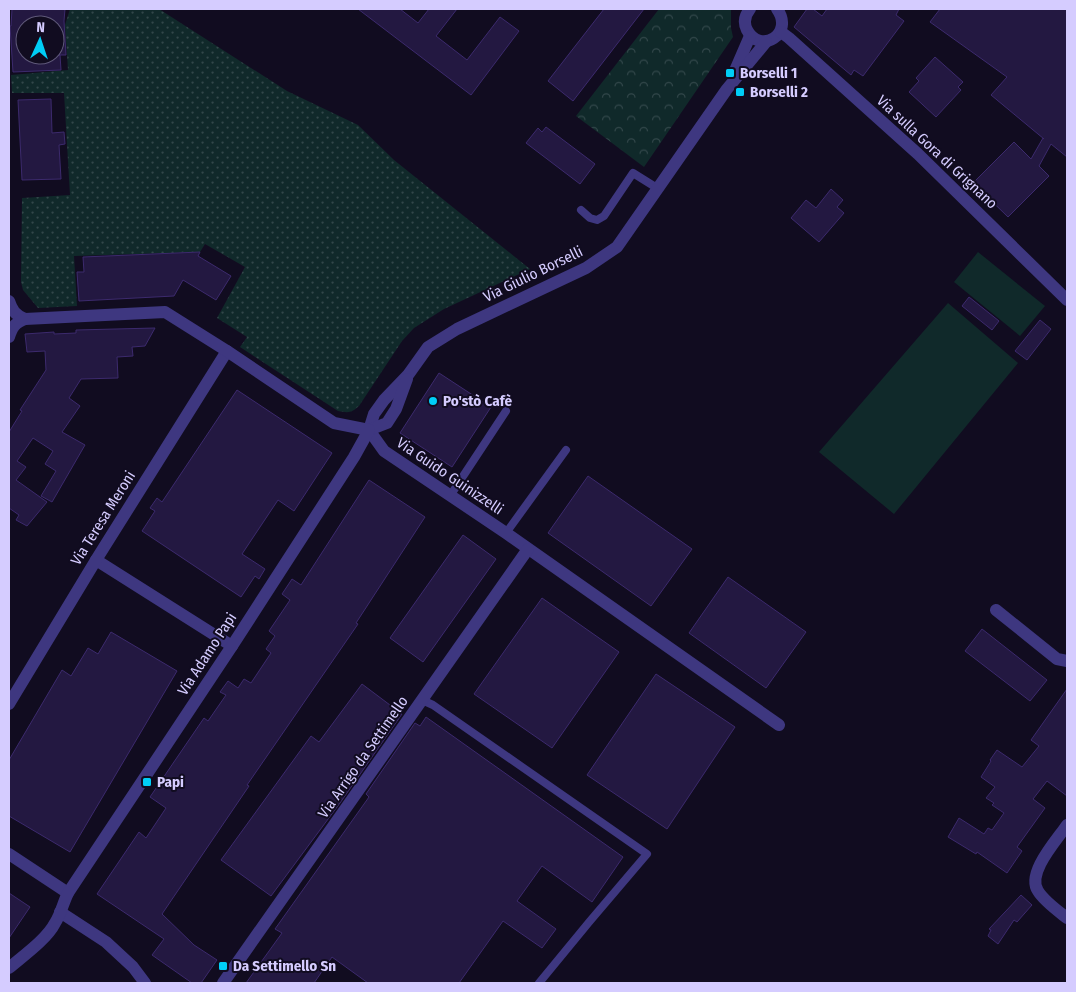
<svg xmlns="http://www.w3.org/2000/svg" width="1076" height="992" font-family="'Fira Sans Condensed',sans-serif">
  <defs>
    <pattern id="grass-dots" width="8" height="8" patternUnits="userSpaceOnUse" patternTransform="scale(1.25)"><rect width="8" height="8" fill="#10292a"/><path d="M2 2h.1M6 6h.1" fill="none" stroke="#32474a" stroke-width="1.8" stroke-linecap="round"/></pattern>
    <pattern id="forest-crowns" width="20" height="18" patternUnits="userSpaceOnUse" patternTransform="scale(1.25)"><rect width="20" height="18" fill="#10292a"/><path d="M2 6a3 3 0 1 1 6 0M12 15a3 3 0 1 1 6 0" fill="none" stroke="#32474a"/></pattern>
  </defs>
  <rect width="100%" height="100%" fill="#110c20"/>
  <!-- grass -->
  <path fill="url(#grass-dots)" d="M70,9H159L287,91L358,125L394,160L530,269L444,309L414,328L402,341L359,406C351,413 349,413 338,411L240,347L247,337L217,318L245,267L205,244L200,252L74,256L77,306L38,308L23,290L21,282L22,198L70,195L64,93H12L11,75L68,70L65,25Z"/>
  <!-- forest -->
  <path fill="url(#forest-crowns)" d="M659,9H731V28L733,37L644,167L576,116Z"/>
  <!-- garden -->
  <g fill="#10292a">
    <path d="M978,252L1045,306L1020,336L954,282Z"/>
    <path d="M948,303L1018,363L894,514L819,452Z"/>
  </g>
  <!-- building -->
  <g fill="#231841" stroke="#3c2a6d">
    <path d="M12,9H65L64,21L66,55H55V25H25V55H60L61,70L13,72L10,26H11Z"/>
    <path d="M358,9H400L418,23L429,9H457L436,36L467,60L500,17L519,31L471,95Z"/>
    <path d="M604,9H644L573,101L548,81Z"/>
    <path d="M807,9H813L822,16L827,9H899L896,15L904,21L863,76L854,70L851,75L794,27Z"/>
    <path d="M940,9H1067V157L1051,144L1039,166L1049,176L1008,217L973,183L1014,142L1031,159L1043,138L1044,139L991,95L1007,77L930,22Z"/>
    <path d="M935,57L963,82L958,87L961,90L936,117L909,92L919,81L916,78Z"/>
    <path d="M51,99L52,133L64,132L65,144L59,145L61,179L22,180L18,100Z"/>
    <path d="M546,127L595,164L580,184L526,143L538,128L542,132Z"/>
    <path d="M831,189L843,200L837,207L844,213L819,242L791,218L806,200L816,208Z"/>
    <path d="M200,252L198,256L231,276L216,300L183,280L174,296L79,301L77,272H84L83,257Z"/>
    <path d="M969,297L999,321L992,330L962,306Z"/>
    <path d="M1040,320L1051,329L1027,360L1015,351Z"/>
    <path d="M155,328L145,346L132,347L133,356L117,357L118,378L81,379L69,398L80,406L62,432L85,445L52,502L41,496L56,471L45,464L53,451L33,438L17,461L26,467L16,480L47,502L27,526L16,520L19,515L9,508V432L22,411L20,410L46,370L45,351L27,352L25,334L54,332V334L76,333V330Z"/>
    <path d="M439,373L491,407L452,467L400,433Z"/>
    <path d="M237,390L332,453L294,511L278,500L242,554L265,569L259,579L255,576L241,597L142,531L155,511L150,508L157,498L162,502Z"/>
    <path d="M588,476L692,549L651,606L548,533Z"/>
    <path d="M369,480L425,517L356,623L358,624L247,785L249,786L162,914L194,945L217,960L201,983H192L152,955L164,939L97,894L139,832L146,838L166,808L150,797L204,718L208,721L226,695L220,692L228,681L238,688L244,679L251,683L271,653L266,649L275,636L269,631L290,600L282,594L292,579L301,585Z"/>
    <path d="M463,535L496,559L423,662L390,638Z"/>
    <path d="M728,577L806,632L766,688L689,633Z"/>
    <path d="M542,598L619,652L552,748L474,694Z"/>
    <path d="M982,629L1047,680L1030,701L965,651Z"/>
    <path d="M111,632L177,671L70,852L9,816V760L62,670L71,676L88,648L98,654Z"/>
    <path d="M656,674L735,727L667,829L587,775Z"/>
    <path d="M362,684L402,714L340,803L271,896L221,860L311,736L319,742Z"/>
    <path d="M1067,689V796L1047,781L1033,799L1045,808L1017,847L1022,851L1007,873L977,852L976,854L948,837L959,818L984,834L988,828L992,830L1004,813L992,805L994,803L986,798L995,787L981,777L991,761L990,760L997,750L1022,767L1039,746L1031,740Z"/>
    <path d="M426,717L623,857L592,902L542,866L517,901L556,929L542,948L503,921L459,983H368L332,957L314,983H246L282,933L275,929L369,797L366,794L415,723L420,726Z"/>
    <path d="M9,893L30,907L9,938Z"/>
    <path d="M1021,895L1032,905L1017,922L1014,920L998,944L988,936L991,930L989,929Z"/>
  </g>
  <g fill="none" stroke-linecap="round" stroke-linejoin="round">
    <!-- service -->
    <g stroke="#3e3780" stroke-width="8">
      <path d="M581,210L590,218L597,220L604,216L633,173L657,188"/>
      <path d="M450,496L506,411"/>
      <path d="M506,533L566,450"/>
      <path d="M422,700L433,705L647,854L590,921L539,983"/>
    </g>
    <!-- minor -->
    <g stroke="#3e3780" stroke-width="12">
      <path d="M750,9C745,15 743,22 747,30C760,55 795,34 777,9"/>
      <path d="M781,32L789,38L918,154L1067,300"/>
      <path d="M734,73L750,36"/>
      <path d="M369,430L374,414L384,400L408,375L428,347L457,329L586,268L617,247L727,89L766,42"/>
      <path d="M369,430L384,451L506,533L779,725"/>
      <path d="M369,430L387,423L396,409L407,379"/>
      <path d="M96,560L232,646"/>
      <path d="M996,610L1057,659L1067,661"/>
      <path d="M9,704L96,560L227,351"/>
      <path d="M1067,825C1057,840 1026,873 1038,891C1044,901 1058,911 1067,918"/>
      <path d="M9,854L68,893"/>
      <path d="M60,912L106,942L133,967L145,983"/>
      <path d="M223,983L528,549"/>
    </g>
    <!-- tertiary -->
    <g stroke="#3e3780" stroke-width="12">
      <path d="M9,301C12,310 15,315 25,319L165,312L227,351L334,423L369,430L354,457L232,646L68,893C63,903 61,914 55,923C47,939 23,956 9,968"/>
      <path d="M9,337C12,327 15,323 25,319"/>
    </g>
  </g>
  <!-- markers -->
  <g fill="#00cef7" stroke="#110c20" stroke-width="2">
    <rect x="725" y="68" width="10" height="10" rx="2.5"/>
    <rect x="735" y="87" width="10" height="10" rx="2.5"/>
    <circle cx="433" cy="401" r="5"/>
    <rect x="142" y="777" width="10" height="10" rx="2.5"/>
    <rect x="218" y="961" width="10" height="10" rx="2.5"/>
  </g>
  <g text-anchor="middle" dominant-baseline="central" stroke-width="4" stroke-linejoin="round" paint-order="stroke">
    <!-- poi labels -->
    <g font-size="15" font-weight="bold" fill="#d5ccff" stroke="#110c20" text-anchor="start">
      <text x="740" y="73">Borselli 1</text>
      <text x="750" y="92">Borselli 2</text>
      <text x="443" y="401">Po'stò Cafè</text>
      <text x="157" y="782">Papi</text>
      <text x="233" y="966">Da Settimello Sn</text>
    </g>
    <!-- street labels -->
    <g font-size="15" fill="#d5ccff" stroke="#110c20">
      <text transform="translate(937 152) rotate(43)">Via sulla Gora di Grignano</text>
      <text transform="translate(533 274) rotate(-26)">Via Giulio Borselli</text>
      <text transform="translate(450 476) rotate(34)">Via Guido Guinizzelli</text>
      <text transform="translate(103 518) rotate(-58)">Via Teresa Meroni</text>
      <text transform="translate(207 654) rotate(-57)">Via Adamo Papi</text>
      <text transform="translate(363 757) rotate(-55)">Via Arrigo da Settimello</text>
    </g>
  </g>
  <!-- border -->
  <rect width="1076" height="992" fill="none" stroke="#d5ccff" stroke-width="20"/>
  <!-- north arrow -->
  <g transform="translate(40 40) rotate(3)"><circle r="24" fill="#110c20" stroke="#5f5979"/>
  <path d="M0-4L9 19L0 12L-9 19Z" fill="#00cef7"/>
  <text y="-8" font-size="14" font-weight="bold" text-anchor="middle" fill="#d5ccff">N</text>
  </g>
</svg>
